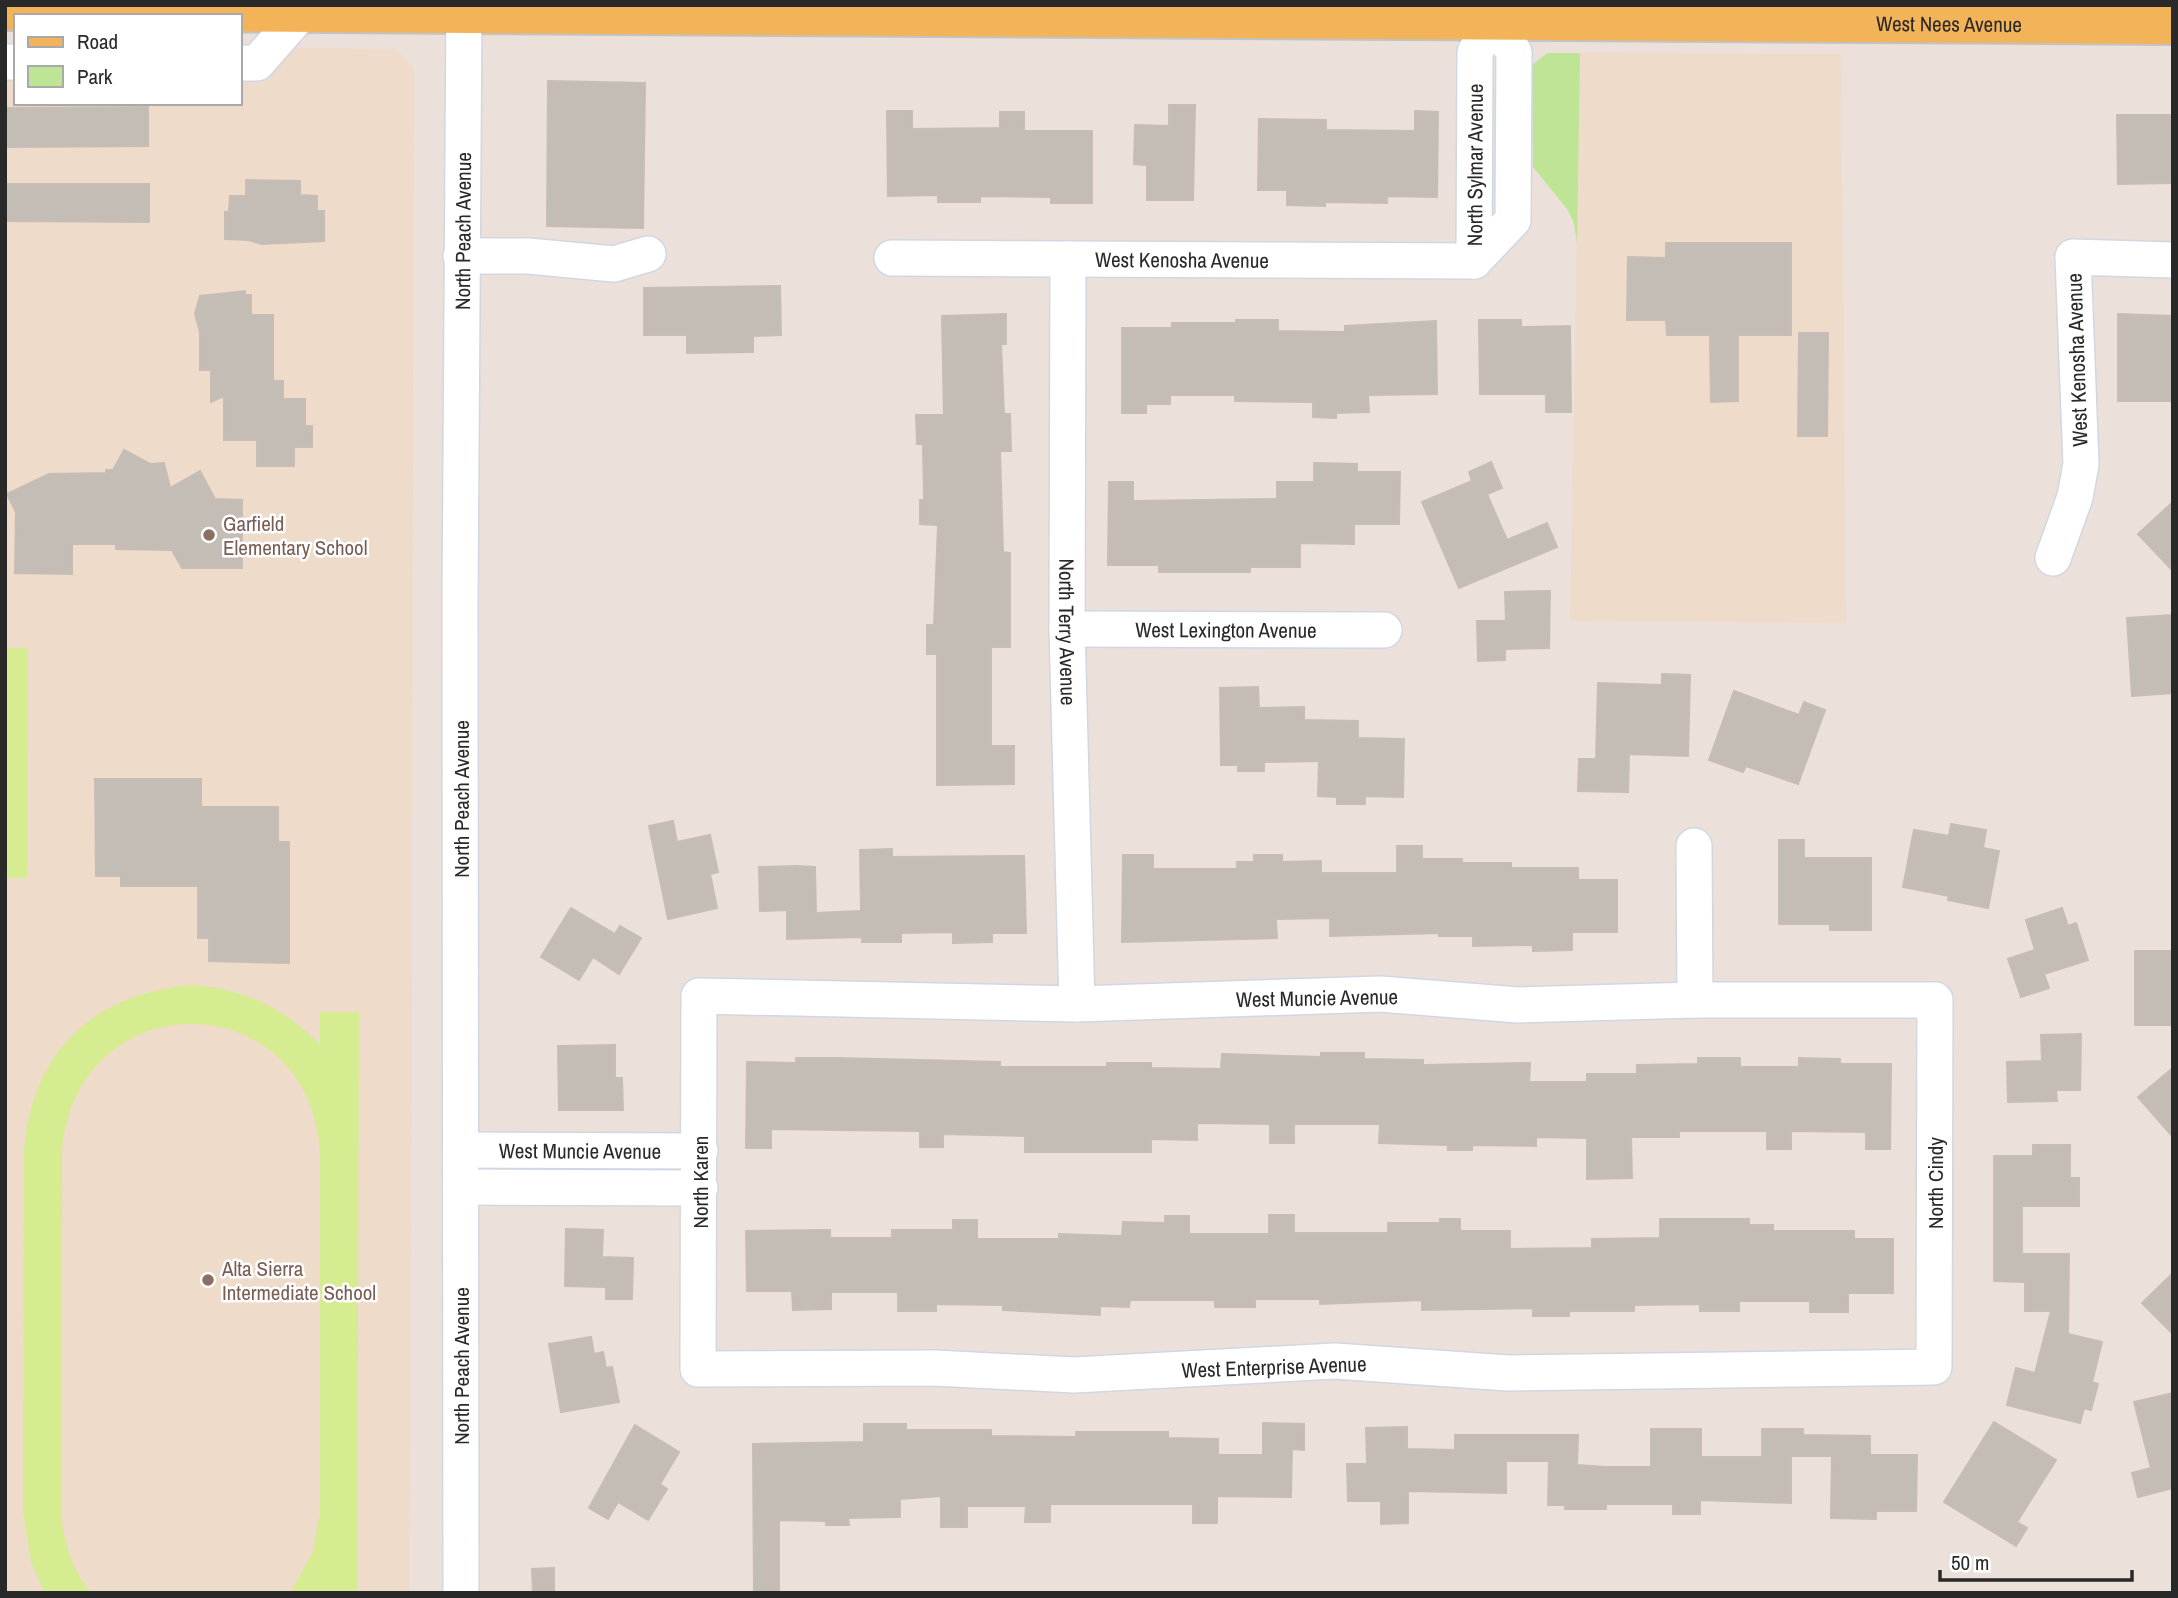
<svg xmlns="http://www.w3.org/2000/svg" width="2178" height="1598" font-family="'Archivo Narrow',sans-serif">
  <rect width="100%" height="100%" fill="#ece1da"/>
  <!-- education -->
  <g fill="#eedbc9">
    <path d="M5,45H16V103H240V47L396,49L414,69L410,1593H5Z"/>
    <path d="M1580,53L1841,54L1846,623L1570,621Z"/>
  </g>
  <!-- green -->
  <path fill="#bee495" d="M1547,53H1580L1577,243L1574,223L1567,209L1533,167L1532,65Z"/>
  <!-- pitch -->
  <g fill="#d5ec91">
    <path d="M5,648H28L27,878H5Z"/>
    <path d="M192,985C243,989 284,1007 320,1045V1012H359L357,1593H290L313,1552L320,1512V1152C309,982 76,981 62,1151L61,1511C63,1541 71,1569 91,1593H45L31,1562L23,1511L24,1151C32,1052 93,993 192,985Z"/>
  </g>
  <!-- building -->
  <g fill="#c4bdb6" stroke="#c7bdb4" stroke-width="2">
    <path d="M548,81L645,83L643,228L547,226Z"/>
    <path d="M1169,105H1195L1193,200H1147V165L1134,164L1135,125L1169,126Z"/>
    <path d="M148,107V146L5,147V108Z"/>
    <path d="M887,111H912V129L1000,128V112H1024V131H1092V203H1051V197L980,196V202H938V195L888,196Z"/>
    <path d="M1415,111L1438,112L1437,197L1387,196V203L1325,202V206L1287,205V190H1258L1259,119L1326,120V130L1415,131Z"/>
    <path d="M2117,115H2173V183L2118,184Z"/>
    <path d="M246,180L300,181V195L317,196V211H324V241L262,244L248,240L225,239V212H229L230,196H246Z"/>
    <path d="M5,184H149V222L5,221Z"/>
    <path d="M1666,243H1791V335H1738V401L1711,402L1710,335H1667L1666,320H1627L1628,257L1666,258Z"/>
    <path d="M780,286L781,335L753,336V352L687,353V335H644V288Z"/>
    <path d="M245,291V295H251V315H273V381H283V399H305V426H312V447H294V466H257V440H224V396L211,402V370H200V332L195,314L200,296Z"/>
    <path d="M1006,314V344H1001L1004,414H1010L1011,451H1000L1003,552L1010,553V647H991V746H1014V784L937,785V654H927V625H934L938,525L920,524V500H924L923,444H917L916,415H944L942,316Z"/>
    <path d="M2118,314L2173,316V401H2118Z"/>
    <path d="M1236,320H1278V331L1345,332V326L1436,321L1437,394L1368,395L1369,412L1336,413V418L1313,417V402L1235,401V395H1170V404H1146V413H1122V328H1172V323H1236Z"/>
    <path d="M1479,320H1521V327L1570,326L1571,412H1546V394H1480Z"/>
    <path d="M1799,333H1828L1827,436H1798Z"/>
    <path d="M124,450L150,464L164,463L170,488L200,471L215,499L242,500V568H182L172,550L116,549V544H72V574L15,573L16,512L7,494L49,474L106,473V470H113Z"/>
    <path d="M1491,462L1502,488L1487,494L1507,540L1547,523L1557,547L1459,588L1422,502L1472,481L1469,472Z"/>
    <path d="M1314,463L1357,464V472H1400L1399,524H1354V544L1300,543V567H1250V572H1159V565H1108L1109,482H1133V501L1277,499V482H1314Z"/>
    <path d="M2173,502V571L2138,534Z"/>
    <path d="M1550,591L1549,648L1505,649V660L1478,661L1477,621H1506L1505,592Z"/>
    <path d="M2173,615V693L2132,696L2127,618Z"/>
    <path d="M1662,674L1690,675L1688,756L1629,754L1628,792L1578,791L1579,759H1596L1598,683L1662,685Z"/>
    <path d="M1258,687L1259,708L1304,707V720L1358,721V738L1404,739L1403,797L1365,796V804H1337V797L1318,796L1319,761L1264,762V771H1238V765H1221L1220,688Z"/>
    <path d="M1734,691L1799,715L1804,702L1825,710L1798,784L1746,766L1743,772L1709,760Z"/>
    <path d="M95,779H201V807H278V842H289V963L209,961V938H198V886H121V876H96Z"/>
    <path d="M673,821L677,842L710,835L718,872L710,874L717,908L668,919L649,826Z"/>
    <path d="M1951,824L1986,830L1983,848L1999,851L1988,908L1948,900L1949,896L1903,887L1914,830L1949,836Z"/>
    <path d="M1779,840H1804V858H1871V930H1830V924H1779Z"/>
    <path d="M1397,846H1422V859H1462V863H1511V868H1578V880H1617V932H1572V950L1533,951V945L1473,946V936H1439V933L1330,936V918L1276,919L1277,938L1122,942L1123,855H1153V869H1237V862H1254V855H1282V862L1321,861V873H1397Z"/>
    <path d="M892,849V857L1024,856L1026,933H992V942L953,943V932L901,933V942H862V937L787,939V910L760,911L759,867L797,866L815,867L816,913L861,911L860,850Z"/>
    <path d="M571,908L615,934L620,926L641,938L619,974L593,957L579,980L541,957Z"/>
    <path d="M2062,908L2068,926L2076,923L2088,960L2044,974L2049,988L2021,997L2008,959L2035,950L2026,920Z"/>
    <rect x="2135" y="951" width="38" height="74"/>
    <path d="M2081,1034L2080,1090H2056L2057,1101L2008,1102L2007,1062L2042,1061L2041,1035Z"/>
    <path d="M615,1045V1078H622L623,1110H559L558,1046Z"/>
    <path d="M1321,1053H1364V1059L1423,1060V1065L1530,1063L1529,1082H1587V1074H1637V1065L1698,1064V1058H1740V1067H1799V1058L1840,1059V1064H1891L1890,1149H1866V1132L1791,1131V1149H1767V1131H1679V1137H1631L1632,1178L1587,1179V1138L1536,1137V1146L1472,1145V1150H1448V1145L1379,1143L1380,1124H1294V1143H1270V1124L1197,1123V1140L1151,1139V1152H1025V1136L943,1134V1147H920V1131L838,1130L771,1129V1148H746L747,1062L796,1063V1058H839L1000,1062V1067H1107V1063H1151V1068L1221,1069L1222,1054L1321,1057Z"/>
    <path d="M2173,1068V1137L2138,1097Z"/>
    <path d="M2033,1145H2070V1178H2079V1206H2022V1254H2069L2068,1334L2102,1342L2092,1382L2098,1384L2091,1410L2084,1408L2080,1423L2007,1405L2016,1368L2035,1373L2051,1311H2025V1282L1994,1281V1156H2033Z"/>
    <path d="M1269,1215H1294V1233H1388V1223H1440V1219H1460V1231H1510V1249L1592,1248V1239L1660,1238V1219H1749V1225H1773V1231H1854V1239H1893V1293H1848V1312H1810V1301H1739V1311H1700V1304L1634,1305V1311H1569V1316H1533V1308L1422,1310V1300L1320,1304V1299H1255V1307H1215V1300H1130L1129,1307L1100,1306V1315L1003,1310V1305L936,1304V1311H898V1292H831V1309L793,1310L792,1291H747L746,1231L830,1230V1238H892V1230H953V1220H977V1239H1059V1234L1122,1236L1123,1222L1165,1223V1216H1189V1234H1269Z"/>
    <path d="M566,1229L603,1230L602,1257L633,1258L632,1299H606V1287L565,1286Z"/>
    <path d="M2173,1273V1334L2142,1303Z"/>
    <path d="M591,1337L594,1354L603,1352L606,1368L612,1367L619,1402L561,1412L549,1344Z"/>
    <path d="M2173,1393V1488L2138,1497L2132,1473L2151,1468L2134,1402Z"/>
    <path d="M1994,1422L2056,1460L2017,1522L2027,1528L2016,1546L1944,1502Z"/>
    <path d="M1263,1423L1304,1424V1450L1292,1449L1291,1497L1217,1496V1523H1193V1504H1050V1522H1025L1026,1506H967V1527H941V1496L900,1499V1517L848,1518L849,1525H826V1521L779,1520V1593H754L753,1444L864,1442V1424H906V1430H991V1436L1076,1437V1432H1168V1438L1218,1439V1455H1263Z"/>
    <path d="M635,1425L679,1452L660,1484L667,1489L648,1520L618,1502L608,1519L589,1508Z"/>
    <path d="M1407,1427V1449L1455,1450V1435H1578L1577,1465L1607,1467H1651V1429H1701V1457H1762V1429H1803V1435L1870,1436V1455H1917L1916,1511H1876V1519L1831,1518L1832,1456H1791V1503L1700,1500V1514H1673V1504H1606V1509H1565V1505H1548L1549,1461H1506V1493L1408,1491V1523L1381,1524V1501H1348L1347,1464H1367L1366,1428Z"/>
    <path d="M554,1568V1593H533L532,1569Z"/>
  </g>
  <g fill="none" stroke-linecap="round" stroke-linejoin="round">
    <!-- minor casing -->
    <g stroke="#d0d7e3" stroke-width="38">
      <g id="minor">
        <path d="M5,62H16"/>
        <path d="M240,63H257L302,12"/>
        <path d="M461,256H528L614,264L648,254"/>
        <path id="s1" d="M892,258L1474,261"/>
        <path id="s2" d="M1068,259L1067,629L1077,1004"/>
        <path d="M1474,261L1513,220L1514,52L1493,21L1491,5"/>
        <path id="s3" d="M1474,261L1475,52L1493,21"/>
        <path d="M2053,558L2075,497L2081,464L2073,257L2173,260"/>
        <path id="s4" d="M1067,629L1384,630"/>
        <path d="M1694,846L1695,1000"/>
        <path d="M1380,994L1518,1005L1695,1000H1935L1934,1367L1508,1373L1335,1361L1074,1375L934,1368L698,1369L699,996L1077,1004Z"/>
        <path id="s5" d="M461,1150L700,1151"/>
        <path d="M461,1187L700,1188"/>
        <path id="s6" d="M461,1593L460,606L464,5"/>
      </g>
    </g>
    <!-- major casing -->
    <g stroke="#c3c3c3" stroke-width="42">
      <g id="major">
        <path id="s7" d="M5,11L2173,25"/>
      </g>
    </g>
    <!-- minor -->
    <use href="#minor" stroke="#fff" stroke-width="35"/>
    <!-- major -->
    <use href="#major" stroke="#f3b358" stroke-width="38"/>
  </g>
  <!-- markers -->
  <g fill="#8d6e63" stroke="#fff" stroke-width="2.5">
    <circle cx="209" cy="535" r="7"/>
    <circle cx="208" cy="1280" r="7"/>
  </g>
  <g text-anchor="middle" dominant-baseline="central" stroke-width="5" stroke-linejoin="round" paint-order="stroke">
    <!-- street labels -->
    <g font-size="21" fill="#292929" stroke="#fff">
      <text stroke="none"><textPath href="#s7" startOffset="1944">West Nees Avenue</textPath></text>
      <text stroke="none"><textPath href="#s3" startOffset="96">North Sylmar Avenue</textPath></text>
      <text stroke="none"><textPath href="#s6" startOffset="1362">North Peach Avenue</textPath></text>
      <text stroke="none"><textPath href="#s1" startOffset="290">West Kenosha Avenue</textPath></text>
      <text transform="translate(2077 360) rotate(-92)">West Kenosha Avenue</text>
      <text stroke="none"><textPath href="#s4" startOffset="159">West Lexington Avenue</textPath></text>
      <text stroke="none"><textPath href="#s2" startOffset="373">North Terry Avenue</textPath></text>
      <text transform="translate(461 799) rotate(-90)">North Peach Avenue</text>
      <text transform="translate(1317 998) rotate(-1)">West Muncie Avenue</text>
      <text stroke="none"><textPath href="#s5" startOffset="119">West Muncie Avenue</textPath></text>
      <text transform="translate(700 1182) rotate(-90)">North Karen</text>
      <text transform="translate(1935 1183) rotate(-90)">North Cindy</text>
      <text transform="translate(461 1366) rotate(-90)">North Peach Avenue</text>
      <text transform="translate(1274 1367) rotate(-2)">West Enterprise Avenue</text>
    </g>
    <!-- education labels -->
    <g font-size="21" fill="#785e54" stroke="#fff" text-anchor="start">
      <text x="223" y="523">Garfield<tspan x="223" dy="24">Elementary School</tspan></text>
      <text x="222" y="1268">Alta Sierra<tspan x="222" dy="24">Intermediate School</tspan></text>
    </g>
  </g>
  <!-- border -->
  <rect width="2178" height="1598" fill="none" stroke="#292929" stroke-width="14"/>
  <!-- legend -->
  <rect x="14" y="14" width="228" height="91" fill="#ffffff" stroke="#a9a9a9" stroke-width="2"/>
  <rect x="28" y="37" width="35" height="10" fill="#f3b358" stroke="#a9a9a9" stroke-width="2"/>
  <text x="77" y="49" font-size="21" fill="#292929">Road</text>
  <rect x="28" y="66" width="35" height="21" fill="#bee495" stroke="#a9a9a9" stroke-width="2"/>
  <text x="77" y="84" font-size="21" fill="#292929">Park</text>
  <!-- scale -->
  <path d="M1940 1570v10h192v-10" fill="none" stroke="#292929" stroke-width="3.5"/>
  <text x="1951" y="1570" font-size="21" fill="#292929" stroke="#ffffff" stroke-width="5" paint-order="stroke">50 m</text>
</svg>
